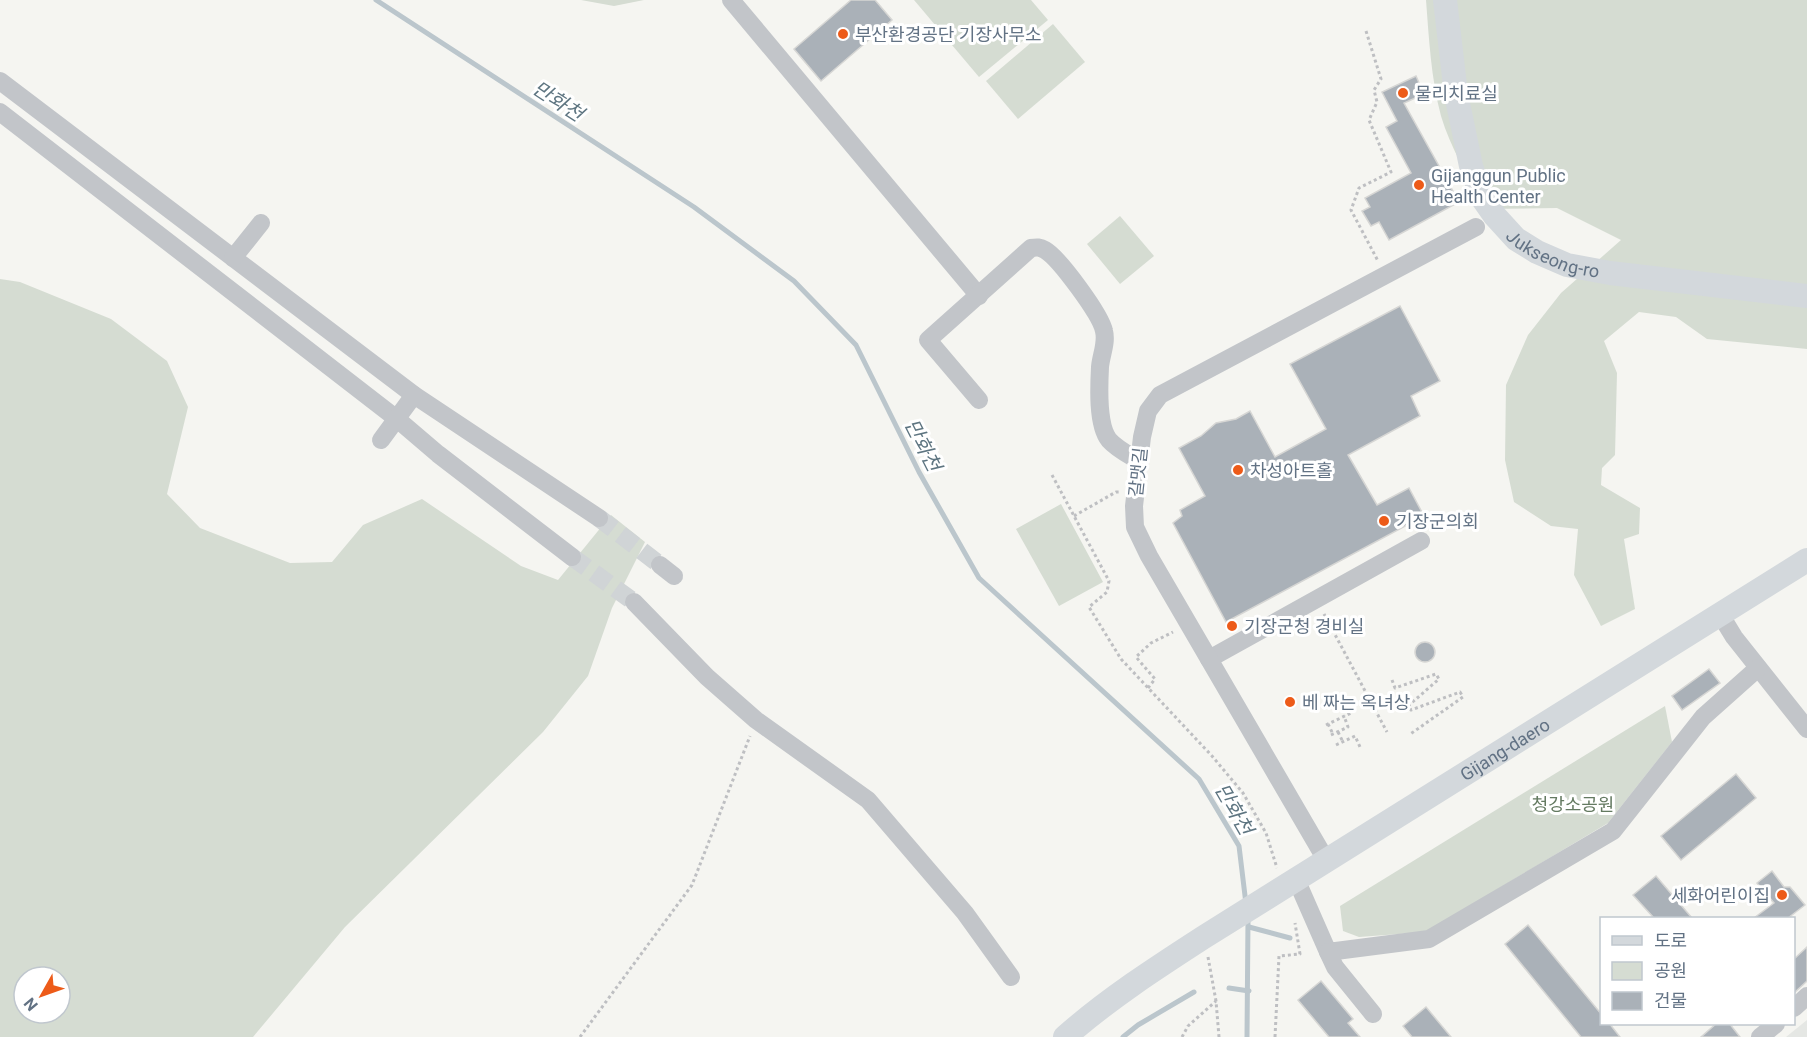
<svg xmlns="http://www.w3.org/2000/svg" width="1807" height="1037" font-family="Roboto,'Noto Sans KR',sans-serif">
  <rect width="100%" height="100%" fill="#f5f5f1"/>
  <!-- built -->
  <path fill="#e5e7e4" d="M1807,1020V1037H1786Z"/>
  <!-- green -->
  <g fill="#d5dcd2" fill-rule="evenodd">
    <path d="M581,0H644L614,6Z"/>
    <path d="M914,0H1031L1048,20L979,77Z"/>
    <path d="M1426,0H1807V349L1707,339L1676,317L1639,312L1604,341L1617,373L1615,455L1602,468L1601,485L1640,508L1639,534L1624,539L1635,609L1601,626L1574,575L1578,529L1551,526L1514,502L1505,460L1506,385L1528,335L1561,293L1621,240L1557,208L1485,209C1470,180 1450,147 1441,116C1431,78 1429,39 1426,0Z"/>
    <path d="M1053,24L1085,62L1018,119L986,81Z"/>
    <path d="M1120,216L1154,256L1120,284L1087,244Z"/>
    <path d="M0,279L20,282L111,319L167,361L188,407L167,494L200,528L290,563L332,562L363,525L422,499L521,566L558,580L611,515L645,542L612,608L588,676L543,732L345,927L253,1037H0ZM24,977H60V1013H24Z"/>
    <path d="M1061,504L1103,582L1059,606L1016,529Z"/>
    <path d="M1665,706L1672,742L1608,823L1426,932L1359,937L1343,931L1340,906Z"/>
  </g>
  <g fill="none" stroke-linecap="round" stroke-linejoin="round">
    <!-- stream -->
    <g stroke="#bbc6cc" stroke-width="5">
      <path d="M376,0L694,207L794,281L856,345L919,472L979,578L1199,779L1239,846L1246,904"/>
      <path d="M1249,927L1290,938"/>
      <path d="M1229,988L1249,991"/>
      <path d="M1123,1037L1138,1025L1194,992"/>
      <path d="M1247,1037L1248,919"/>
    </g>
  </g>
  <!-- building -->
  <g fill="#aab1b8" stroke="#d6d6d4" stroke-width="1.5">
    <path d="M851,0H875L892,20L821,81L794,49Z"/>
    <path d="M1416,76L1424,94L1404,103L1459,202L1389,240L1379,222L1371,226L1362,211L1370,207L1365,198L1411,173L1386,127L1397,121L1382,92Z"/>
    <path d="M1400,306L1440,381L1411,396L1420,416L1348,455L1377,505L1409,488L1424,516L1226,622L1173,523L1182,516L1180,510L1205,496L1179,448L1201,436L1216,423L1236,419L1250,411L1275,457L1326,429L1290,364Z"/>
    <circle cx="1425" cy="652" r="10"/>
    <path d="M1709,669L1720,683L1682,710L1672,696Z"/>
    <path d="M1736,774L1756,798L1681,860L1661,836Z"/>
    <path d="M1772,871L1784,887H1790L1805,905L1788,918H1754L1774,903L1757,883Z"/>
    <path d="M1656,876L1692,918H1654L1633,895Z"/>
    <path d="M1528,925L1602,1015V1023H1609L1620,1037H1581L1505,944Z"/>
    <path d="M1807,947V981L1794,993V959Z"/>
    <path d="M1321,981L1353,1019L1348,1023L1360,1037H1329L1298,1000Z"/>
    <path d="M1426,1007L1451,1037H1412L1403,1026Z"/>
    <path d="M1717,1023H1729L1740,1037H1701Z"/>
  </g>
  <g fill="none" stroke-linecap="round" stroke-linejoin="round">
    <!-- minor-tunnel -->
    <g stroke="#d0d4d6" stroke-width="18" stroke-dasharray="18 9" stroke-linecap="butt">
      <path d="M599,518L660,565"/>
      <path d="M572,557L634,602"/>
    </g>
    <!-- path -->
    <g stroke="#bebfc2" stroke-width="3" stroke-dasharray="3 3" stroke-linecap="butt">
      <path d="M1366,31L1381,79L1374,90L1377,102L1369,120L1391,172L1359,188L1351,210L1378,261"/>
      <path d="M1052,475L1109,581L1107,592L1089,607L1121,659L1212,756L1243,793L1266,833L1277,868"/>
      <path d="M1074,516L1116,492H1120"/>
      <path d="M1324,614L1387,732"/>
      <path d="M1392,680L1395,688L1436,674L1439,679L1408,706L1411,710L1460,692L1463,697L1409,735"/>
      <path d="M1148,688L1155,679L1136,657L1151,643L1173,632"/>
      <path d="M1328,724L1333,734"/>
      <path d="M1326,725L1353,712"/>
      <path d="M1338,732L1343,742"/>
      <path d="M1331,735L1348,727L1344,716"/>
      <path d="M1336,745L1355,736L1360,747"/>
      <path d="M1208,957L1216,1001L1219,1037"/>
      <path d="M580,1037L692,885L750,736"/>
      <path d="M1182,1037L1188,1026L1216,1001"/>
      <path d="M1275,1037L1279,956L1300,954L1295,923"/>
    </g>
    <!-- minor -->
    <g stroke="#c2c5c9" stroke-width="18">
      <path d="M731,0L979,296"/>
      <path d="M0,81L414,395L599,518"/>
      <path d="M0,112L397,419L438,454L572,557"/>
      <path d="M233,258L261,223"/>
      <path d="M979,400L928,340L1031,248C1037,247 1040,247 1045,250C1059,258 1101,315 1104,331C1107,343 1101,355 1100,367C1099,386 1097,425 1109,440C1117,449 1129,455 1139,461"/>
      <path d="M381,440L414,395"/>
      <path d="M660,565L674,576"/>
      <path d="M634,602L707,677L756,720L868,800L965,913L1011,977"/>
      <path d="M1720,614L1734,637L1807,729"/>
      <path d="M1209,659L1421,541"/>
      <path d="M1326,860L1149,556L1135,527L1134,506L1142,437L1148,411L1160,395L1476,227"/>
      <path d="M1296,879L1328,952L1429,939L1613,831L1703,717L1758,668"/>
      <path d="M1328,952L1335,967L1373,1014"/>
      <path d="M1794,1008L1807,996"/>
      <path d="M1760,1037L1776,1024"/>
    </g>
    <!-- major -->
    <g stroke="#d3d8dc" stroke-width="24">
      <path id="s1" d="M1445,0L1456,94L1471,166L1481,196L1495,216L1516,239L1537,252L1567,265L1610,273L1807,296"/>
      <path id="s2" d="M1065,1037C1108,999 1156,968 1204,937L1807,560"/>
    </g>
  </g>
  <!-- markers -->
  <g fill="#ed5b19" stroke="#fff" stroke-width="2">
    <circle cx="843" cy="34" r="6"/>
    <circle cx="1403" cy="93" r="6"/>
    <circle cx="1419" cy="185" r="6"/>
    <circle cx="1238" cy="470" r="6"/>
    <circle cx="1384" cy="521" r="6"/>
    <circle cx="1232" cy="626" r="6"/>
    <circle cx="1290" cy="702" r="6"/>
    <circle cx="1782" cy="895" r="6"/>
  </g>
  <g text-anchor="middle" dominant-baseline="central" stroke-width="6" stroke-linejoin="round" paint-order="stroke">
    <!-- poi labels -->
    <g font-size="18" fill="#627284" stroke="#fff" text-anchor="start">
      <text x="855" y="34">부산환경공단 기장사무소</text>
      <text x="1415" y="93">물리치료실</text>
      <text x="1431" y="175">Gijanggun Public<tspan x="1431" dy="21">Health Center</tspan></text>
      <text x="1250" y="470">차성아트홀</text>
      <text x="1396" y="521">기장군의회</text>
      <text x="1244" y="626">기장군청 경비실</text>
      <text x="1302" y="702">베 짜는 옥녀상</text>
      <text x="1770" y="895" text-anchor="end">세화어린이집</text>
    </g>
    <!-- street labels -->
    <g font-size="18" fill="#627284" stroke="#fff">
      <text stroke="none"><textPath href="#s1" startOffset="296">Jukseong-ro</textPath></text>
      <text transform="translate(1138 472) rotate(-84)">갈맷길</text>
      <text stroke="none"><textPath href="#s2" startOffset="526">Gijang-daero</textPath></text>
    </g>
    <!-- park labels -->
    <g font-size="18" fill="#647a61" stroke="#fff">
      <text x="1573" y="804">청강소공원</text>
    </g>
    <!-- water labels -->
    <g font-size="20" font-style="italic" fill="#5e7581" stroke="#fff">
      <text transform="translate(558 101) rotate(33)">만화천</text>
      <text transform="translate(923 445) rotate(63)">만화천</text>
      <text transform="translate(1234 809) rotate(60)">만화천</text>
    </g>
  </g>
  <!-- legend -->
  <rect x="1600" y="917" width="195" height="108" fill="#ffffff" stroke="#c0c7ce" stroke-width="1.5"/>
  <rect x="1612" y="936" width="30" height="9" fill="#d3d8dc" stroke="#c0c7ce" stroke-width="1.5"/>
  <text x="1654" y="947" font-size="18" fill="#627284">도로</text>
  <rect x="1612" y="962" width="30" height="18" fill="#d5dcd2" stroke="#c0c7ce" stroke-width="1.5"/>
  <text x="1654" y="977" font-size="18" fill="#627284">공원</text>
  <rect x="1612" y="992" width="30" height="18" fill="#aab1b8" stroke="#c0c7ce" stroke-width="1.5"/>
  <text x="1654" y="1007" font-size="18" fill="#627284">건물</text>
  <!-- north arrow -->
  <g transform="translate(42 995) rotate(230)"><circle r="28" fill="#ffffff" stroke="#c0c7ce" stroke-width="1.5"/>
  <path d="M0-4.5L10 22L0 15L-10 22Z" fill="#ed5b19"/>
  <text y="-9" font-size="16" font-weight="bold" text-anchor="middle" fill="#627284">N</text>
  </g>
</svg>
